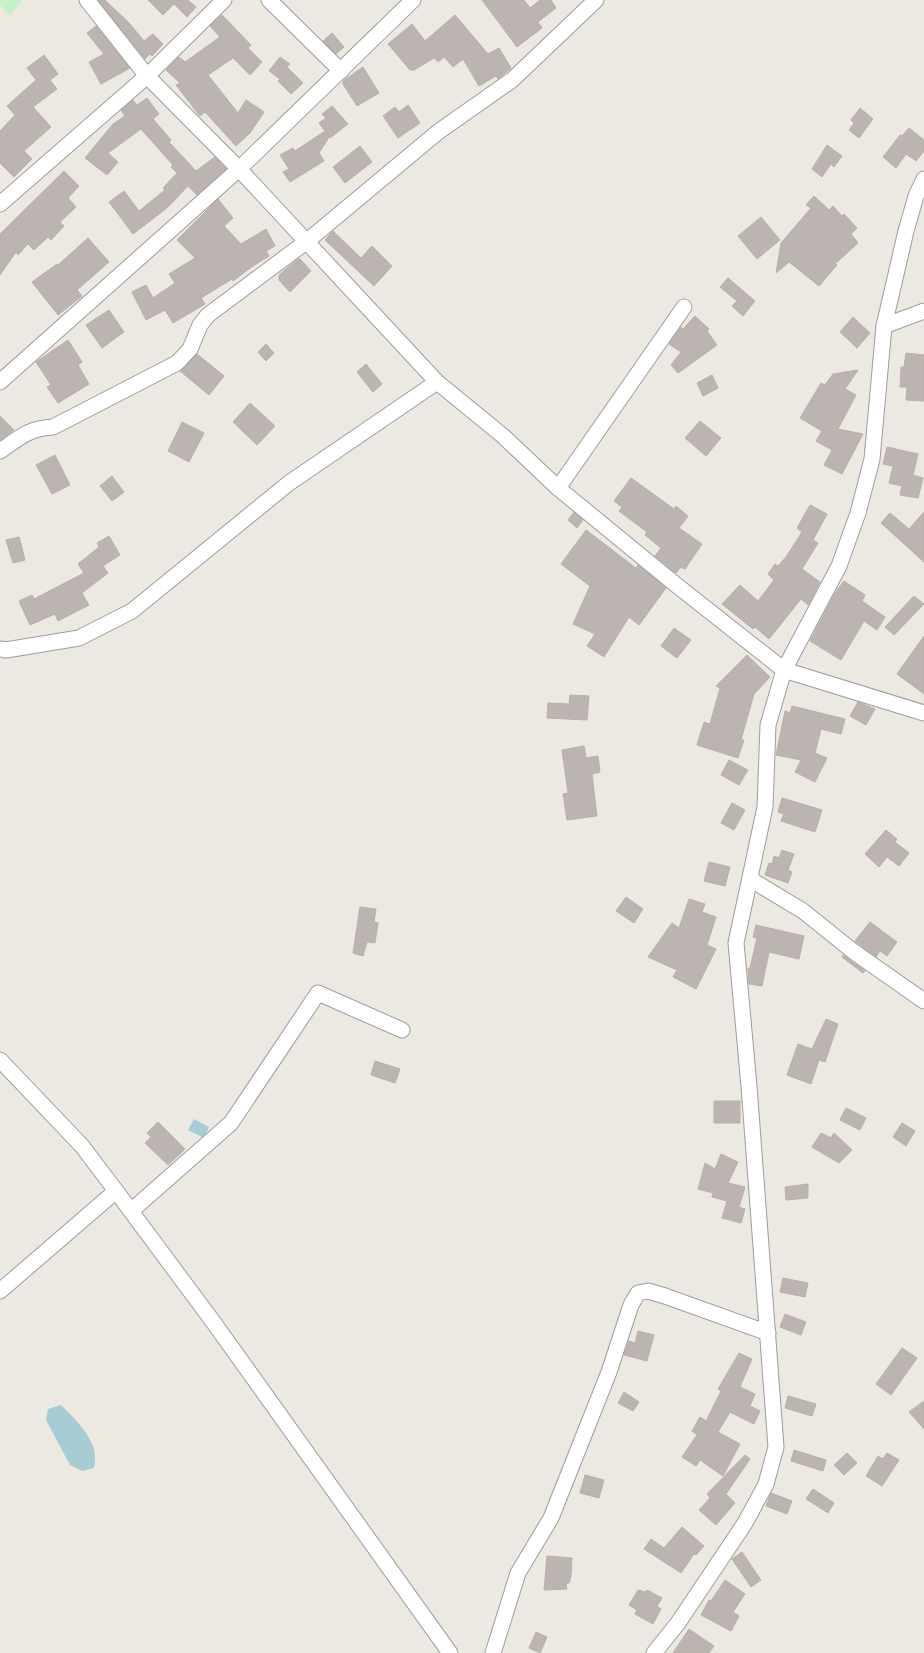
<svg xmlns="http://www.w3.org/2000/svg" width="924" height="1653" font-family="'Roboto Condensed',sans-serif">
  <rect width="100%" height="100%" fill="#ece8e2"/>
  <!-- park -->
  <path fill="#c4f2c6" d="M0,0H22L10,16L0,5Z"/>
  <!-- water -->
  <g fill="#a8ccd4">
    <path d="M194,1119L209,1127L204,1138L188,1130Z"/>
    <path d="M61,1405C77,1421 101,1443 94,1468L82,1471L70,1465L46,1420L48,1409Z"/>
  </g>
  <!-- building -->
  <g fill="#bcb4b0" stroke="#bbafa7">
    <path d="M98,0H105L130,24L144,41L153,34L163,44L152,56L150,54L145,59Z"/>
    <path d="M148,0H188L196,7L187,17L174,4L163,15Z"/>
    <path d="M482,0H524L530,8L540,0H551L556,8L538,22L542,28L517,47Z"/>
    <path d="M222,15L251,45L248,48L262,62L250,75L233,58L208,75L238,113L246,100L264,112L250,133L236,146L205,112L200,116L176,85L180,83L166,70L179,57L185,62L220,37L210,26Z"/>
    <path d="M455,15L488,54L499,48L511,68L498,79L496,76L479,86L463,59L453,67L444,57L438,62L434,58L414,70H410L388,44L412,24L425,41Z"/>
    <path d="M96,26L130,68L101,84L89,62L104,54L87,33Z"/>
    <path d="M332,33L344,47L336,54L323,41Z"/>
    <path d="M44,55L58,74L50,80L57,89L33,107L51,127L24,151L32,159L14,177L0,163V131L15,115L7,106L36,80L27,68Z"/>
    <path d="M280,57L290,64L287,67L303,83L291,94L278,81L280,79L269,71Z"/>
    <path d="M363,67L379,93L357,106L343,84V81Z"/>
    <path d="M147,98L159,114L153,119L171,140L169,142L196,171L215,157L226,169L197,195L188,186L167,208L133,234L109,202L124,191L139,211L165,190L163,188L177,173L171,167L173,165L141,129L108,153L118,162L107,175L85,158L113,124L125,116L121,110L133,100L137,105Z"/>
    <path d="M408,105L420,123L398,138L383,116L395,107L399,112Z"/>
    <path d="M332,106L348,124L330,138L329,137L319,153L324,161L290,182L283,172L289,169L280,155L293,148L295,151L325,131L319,123L326,118L322,114Z"/>
    <path d="M860,108L873,119L859,138L849,130L854,123L851,120Z"/>
    <path d="M909,128L924,140V151L916,161L906,154L896,168L883,157L900,135L902,136Z"/>
    <path d="M827,145L842,156L834,167L831,164L822,177L812,169Z"/>
    <path d="M360,146L372,162L345,183L333,167Z"/>
    <path d="M64,171L79,186L68,198L76,207L60,222L64,226L51,240L48,237L34,250L28,244L18,255L16,252L0,275V234Z"/>
    <path d="M814,196L829,210L833,206L842,216L844,214L857,228L851,234L858,243L835,264L837,265L819,286L789,262L776,273L781,243L811,208L806,205Z"/>
    <path d="M218,199L233,218L224,226L241,244L266,229L275,246L266,251L269,256L250,268L233,281L232,279L201,298L205,304L173,323L165,310L146,320L132,292L146,285L153,298L175,283L169,274L195,258L177,240Z"/>
    <path d="M761,217L780,240L757,259L738,236Z"/>
    <path d="M333,231L361,258L372,246L392,266L374,286L325,240Z"/>
    <path d="M88,238L109,262L77,290L82,296L58,315L32,282L57,264L58,265Z"/>
    <path d="M298,259H300L311,271L290,292L279,280V275Z"/>
    <path d="M728,278L755,301L743,316L732,306L737,301L720,287Z"/>
    <path d="M109,310L124,332L102,348L86,325Z"/>
    <path d="M695,316L709,329L707,331L717,345L678,373L671,365L681,352L669,344L681,327L683,329Z"/>
    <path d="M853,317L870,333L857,348L840,332Z"/>
    <path d="M68,340L82,362L78,365L89,384L58,403L47,387L51,385L36,362Z"/>
    <path d="M266,344L274,353L266,361L258,352Z"/>
    <path d="M906,353L924,355V401L906,400L907,387H900L901,367H904Z"/>
    <path d="M197,354L224,376L209,395L180,371Z"/>
    <path d="M366,364L382,384L373,392L357,372Z"/>
    <path d="M858,370L845,389L856,395L838,429L863,434L842,474L824,465L832,450L816,441L822,431L800,418L821,383L825,385L833,374Z"/>
    <path d="M712,375L718,388L703,396L697,383Z"/>
    <path d="M250,403L275,426L257,445L233,422Z"/>
    <path d="M0,416L14,430L0,440Z"/>
    <path d="M700,421L721,438L706,456L685,438Z"/>
    <path d="M182,422L204,433L189,462L168,451Z"/>
    <path d="M887,447L918,454L913,475L923,478L918,498L900,495L902,486L889,483L893,466L883,464Z"/>
    <path d="M55,455L70,485L52,494L36,465Z"/>
    <path d="M112,476L124,492L112,501L100,486Z"/>
    <path d="M631,478L674,509L676,506L688,516L679,528L702,544L685,569L681,567L676,573L655,556L661,548L645,535L647,532L619,511L622,507L614,501Z"/>
    <path d="M810,505L827,514L813,540L818,543L802,569L820,582L808,605L801,599L769,639L755,627L753,629L722,604L740,585L758,601L774,580L768,574L775,564L778,566L786,557L802,532L797,528Z"/>
    <path d="M574,512L583,520L577,528L568,520Z"/>
    <path d="M924,512V562L881,523L890,513L909,529Z"/>
    <path d="M586,530L636,568L638,565L666,588L639,625L629,617L604,657L587,646L595,634L573,624L590,586L561,564Z"/>
    <path d="M109,536L120,555L103,566L108,573L82,593L89,605L58,621L55,614L30,625L19,601L32,595L34,599L84,573L78,564L99,547L97,543Z"/>
    <path d="M19,537L25,560L13,563L6,540Z"/>
    <path d="M844,581L865,595L862,601L885,617L877,630L864,621L841,660L810,641L835,593Z"/>
    <path d="M914,596L924,604L894,635L885,627Z"/>
    <path d="M674,628L691,640L677,658L661,646Z"/>
    <path d="M924,636V694L897,674Z"/>
    <path d="M747,655L770,677L754,694L741,740H744L738,758L697,745L704,722L710,724L720,688L716,686Z"/>
    <path d="M570,695L589,696L587,720L547,718L548,703L569,704Z"/>
    <path d="M858,702L875,709L866,725L850,716Z"/>
    <path d="M792,706L845,719L841,734L821,729L815,753L827,758L815,782L795,772L801,760L776,755L785,711L790,713Z"/>
    <path d="M584,746L586,758L598,756L600,772L592,774L597,816L567,820L563,794L568,793L562,750Z"/>
    <path d="M729,760L748,770L739,785L721,775Z"/>
    <path d="M782,798L822,810L815,832L781,821L784,814L778,812Z"/>
    <path d="M732,803L745,810L734,830L721,823Z"/>
    <path d="M886,830L897,839L895,842L909,853L899,866L887,857L879,867L865,854Z"/>
    <path d="M782,850L794,854L788,870L792,872L788,883L765,875L769,863L772,864L774,856L779,858Z"/>
    <path d="M709,862L730,867L725,886L704,881Z"/>
    <path d="M626,897L643,909L634,923L616,911Z"/>
    <path d="M689,899L705,904L702,912L716,917L707,945L716,949L696,989L673,977L677,970L648,957L672,923L679,928Z"/>
    <path d="M360,907L376,909L374,922L378,923L375,943L367,942L363,956L353,953Z"/>
    <path d="M870,922L897,942L887,956L880,951L876,957L855,941Z"/>
    <path d="M756,925L804,936L799,959L769,952L762,986L749,984L748,970V968H750L757,938L753,937Z"/>
    <path d="M843,955L865,971L863,973L842,957Z"/>
    <path d="M826,1019L838,1024L825,1062L819,1060L811,1084L787,1075L798,1044L812,1049Z"/>
    <path d="M375,1061L400,1069L395,1083L371,1075Z"/>
    <rect x="714" y="1101" width="26" height="22"/>
    <path d="M846,1108L866,1118L860,1130L840,1120Z"/>
    <path d="M158,1122L185,1149L168,1165L145,1143L151,1137L147,1133Z"/>
    <path d="M902,1123L915,1131L906,1146L893,1137Z"/>
    <path d="M821,1133L831,1138L834,1133L852,1150L839,1163L812,1147Z"/>
    <path d="M721,1154L738,1162L728,1183L745,1187L739,1207L745,1209L741,1223L722,1218L727,1201L712,1197L713,1193L698,1189L705,1163L715,1169Z"/>
    <path d="M808,1184V1198L786,1200L785,1187Z"/>
    <path d="M783,1278L808,1283L805,1297L780,1292Z"/>
    <path d="M785,1314L806,1322L801,1335L780,1327Z"/>
    <path d="M638,1331L654,1335L647,1361L624,1355L629,1341L635,1343Z"/>
    <path d="M902,1348L917,1358L891,1395L876,1384Z"/>
    <path d="M739,1353L752,1359L740,1387L755,1394L750,1406L760,1411L754,1424L730,1412L718,1432L740,1444L723,1476L700,1460L696,1466L682,1457L697,1435L692,1431L700,1417L706,1421L721,1391L718,1389Z"/>
    <path d="M624,1392L639,1402L633,1411L618,1403Z"/>
    <path d="M788,1396L816,1404L812,1416L785,1408Z"/>
    <path d="M924,1401V1429L909,1412Z"/>
    <path d="M794,1450L826,1460L823,1471L791,1461Z"/>
    <path d="M847,1453L857,1463L844,1475L834,1465Z"/>
    <path d="M887,1453L899,1460L882,1486L866,1476L878,1456L883,1459Z"/>
    <path d="M745,1455L750,1459L726,1494L735,1503L716,1525L699,1510L710,1498L707,1494Z"/>
    <path d="M585,1475L604,1480L599,1498L580,1493Z"/>
    <path d="M813,1489L834,1503L828,1513L806,1499Z"/>
    <path d="M771,1493L792,1501L787,1514L766,1506Z"/>
    <path d="M682,1527L704,1546L696,1555L694,1554L681,1573L644,1549L651,1539L664,1548Z"/>
    <path d="M742,1552L761,1580L751,1587L732,1559Z"/>
    <path d="M547,1556L572,1558L571,1576L569,1583H566L567,1589L544,1590Z"/>
    <path d="M725,1580L745,1594L733,1612L739,1616L731,1631L701,1615L709,1600L711,1601Z"/>
    <path d="M638,1590L645,1592L647,1590L662,1598L657,1606L661,1609L653,1624L635,1614L637,1610L629,1605Z"/>
    <path d="M689,1629L714,1646L709,1653H673Z"/>
    <path d="M536,1632L547,1637L540,1653L529,1648Z"/>
  </g>
  <g fill="none" stroke-linecap="round" stroke-linejoin="round">
    <!-- minor casing -->
    <g stroke="#9d9d9d" stroke-width="17">
      <g id="minor">
        <path d="M87,0L147,76L239,169L437,382L503,436L558,488L675,584L784,670L924,713"/>
        <path d="M269,0L341,71"/>
        <path d="M0,204L147,76L224,0"/>
        <path d="M884,326L924,311"/>
        <path d="M0,382L239,169L413,0"/>
        <path d="M0,451C19,438 29,428 53,427L177,363L190,349L200,325L208,315L306,242L438,132L512,80L596,0"/>
        <path d="M558,488L684,307"/>
        <path d="M0,649L6,650L79,638L132,611L289,483L437,382"/>
        <path d="M750,879L803,911L854,952L924,1001"/>
        <path d="M0,1060L82,1146L116,1191"/>
        <path d="M131,1211L231,1123L318,993L402,1030"/>
        <path d="M0,1291L116,1191L214,1323L450,1653"/>
        <path d="M493,1653L518,1573L551,1518L609,1372L631,1305L638,1293L648,1291L665,1296L768,1333"/>
        <path d="M654,1653L678,1623L745,1523L766,1484L776,1447L749,1086L736,943L765,807L768,725L784,670L839,566L858,513L872,459L884,326L906,231L916,196L924,179"/>
      </g>
    </g>
    <!-- minor -->
    <use href="#minor" stroke="#fff" stroke-width="15"/>
  </g>
</svg>
